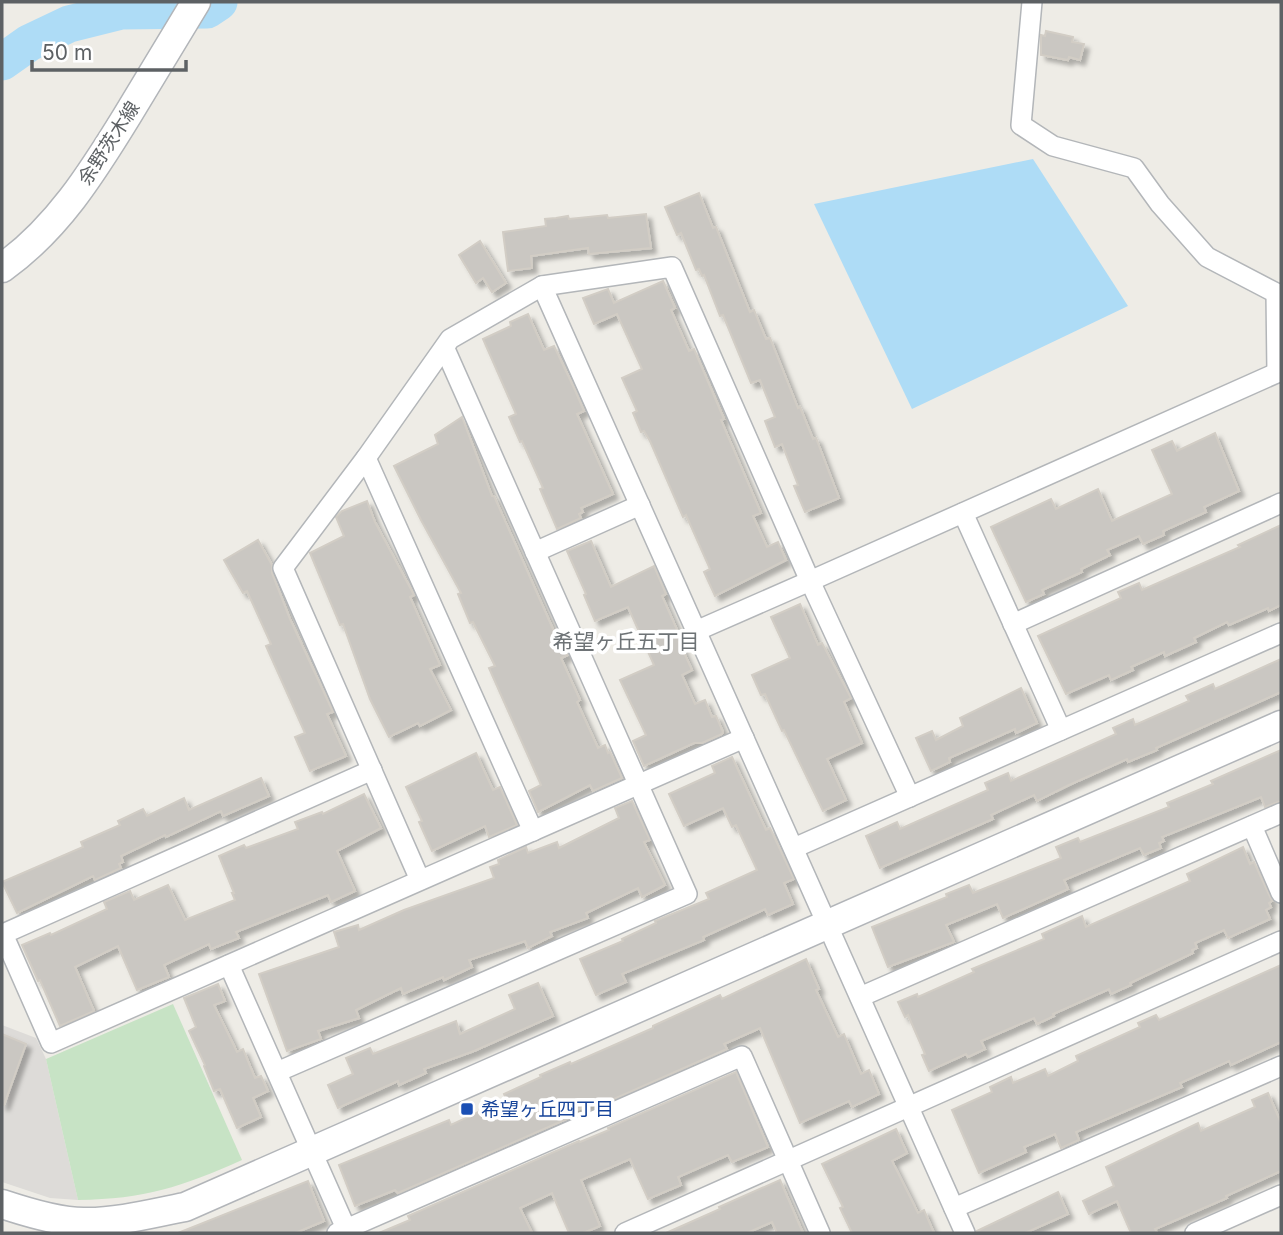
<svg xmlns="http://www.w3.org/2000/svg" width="1283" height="1235" font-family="Inter,'Noto Sans JP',sans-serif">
  <defs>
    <filter id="shadow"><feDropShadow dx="5" dy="5" stdDeviation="2" flood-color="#0004"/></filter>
  </defs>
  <rect width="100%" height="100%" fill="#eeece6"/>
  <!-- industrial -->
  <path fill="#dddbd8" d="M2,1025L36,1038L46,1059L78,1200L50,1198L2,1182Z"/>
  <!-- green -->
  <path fill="#c7e3c5" d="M173,1004L242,1160C181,1187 145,1199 78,1200L46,1059Z"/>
  <!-- water -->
  <path fill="#aedcf6" d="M1033,159L1128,306L912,409L814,204Z"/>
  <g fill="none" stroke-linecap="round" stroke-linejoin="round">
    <!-- river -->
    <path stroke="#aedcf6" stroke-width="37" d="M2,62L29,43L69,24L121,11L207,10L219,2"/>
  </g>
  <!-- building -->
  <g fill="#cac7c2" stroke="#d2cdc5" stroke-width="2" filter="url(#shadow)">
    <path d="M1046,31L1073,37L1072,42L1084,44L1080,60L1069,57L1068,60L1041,55V35L1045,36Z"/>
    <path d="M699,193L713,228L716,227L750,312L754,310L766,339L770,338L798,408L800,407L813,439L816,438L839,498L805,512L794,486L798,485L782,444L775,447L765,421L775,417L760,380L751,383L723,315L720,316L704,275L702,276L699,269L696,270L681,233L677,235L665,207Z"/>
    <path d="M646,214L651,248L589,254L588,248L531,256L532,268L508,271L503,232L546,226L545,219L556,218L568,216L569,219L607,215L608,218Z"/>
    <path d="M480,241L506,283L492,292L483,278L476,283L459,255Z"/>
    <path d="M663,281L675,308L671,310L689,351L694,349L724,419L721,420L761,513L753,516L767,547L778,542L786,560L715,596L704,572L710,569L686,515L683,517L650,441L644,431L641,432L633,413L637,411L622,378L642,369L617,314L594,324L583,298L608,289L614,303Z"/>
    <path d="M528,314L544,350L554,346L575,390L584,411L577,414L613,494L581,508L583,512L579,514L581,518L557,529L540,489L543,488L522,441L520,442L509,417L516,414L483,339L511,326L510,322Z"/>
    <path d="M462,417L492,496H494L556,636L559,635L568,655L561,658L580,700L577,702L598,748L605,745L608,753L610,752L622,778L593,791L590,785L538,812L529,791L541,785L489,668L495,666L473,622L470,623L458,594L461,593L421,520L394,466L438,444L435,435Z"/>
    <path d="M1215,433L1239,491L1204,507L1206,512L1163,531L1164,535L1143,544L1139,536L1107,550L1110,555L1081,569L1082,572L1042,590L1044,594L1026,602L991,527L1051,499L1056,509L1098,489L1112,521L1172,494L1152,450L1172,441L1177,451Z"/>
    <path d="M367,501L375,522L414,595L410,597L440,665L430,669L451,710L420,726L418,723L389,737L370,699L343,624L340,625L310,553L344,536L336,517L342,511Z"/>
    <path d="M1281,525V605L1269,611L1268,608L1229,625L1227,622L1194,638L1196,642L1165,656L1164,652L1131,667L1133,670L1111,680L1109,675L1066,694L1038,636L1121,598L1118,592L1139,583L1142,590L1240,547L1238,545Z"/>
    <path d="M258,540L272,565V573L290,619L333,712L327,714L346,756L310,771L295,737L305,733L266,646L271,644L247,591L243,593L224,560Z"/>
    <path d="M591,541L611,587L654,566L666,594L662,596L682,641L679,642L692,670L682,675L695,704L705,700L712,717L716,716L723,732L722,734L702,743H694L644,766L633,741L646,735L620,680L654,665L628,607L595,621L584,595L586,594L567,551Z"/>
    <path d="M800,604L818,645L822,643L851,698L844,702L862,743L827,759L846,800L823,811L784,730L782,731L765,694L761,695L752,675L790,658L771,617Z"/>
    <path d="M1281,659V692L1156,748L1157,750L1128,762L1127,759L1069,785L1037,801L1034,795L991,815L993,819L880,868L866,836L897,822L900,829L988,790L985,783L1008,773L1011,781L1116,734L1113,728L1133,719L1135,725L1189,701L1186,696L1213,684L1215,689Z"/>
    <path d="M1021,688L1037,723L1016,733L1015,729L949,758L950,762L931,771L916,738L932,731L936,740L963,726L960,718Z"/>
    <path d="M1281,750V801L1265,807L1261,797L1162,837L1164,841L1159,843L1161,848L1144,855L1140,848L1064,880L1068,889L1003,918L997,904L946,925L954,942L888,967L872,927L947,897L946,894L969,885L973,893L1061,858L1056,847L1078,838L1080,842L1169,807L1167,803L1213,784L1211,781Z"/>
    <path d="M476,753L493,790L500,787L517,825L489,837L485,826L432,851L419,822L422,821L406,787Z"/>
    <path d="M732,757L766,830L770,828L794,879L784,883L793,904L768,915L765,909L703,937L704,940L622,974L626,982L596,995L580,959L623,941L622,939L656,923L655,921L709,899L706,893L757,870L736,825L732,827L723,808L684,826L669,794L715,773L712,766Z"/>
    <path d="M261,778L269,796L223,816L221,811L166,837L165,835L121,856L123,862L119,864L121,868L95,880L93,876L17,913L2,882L83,847L81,842L120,825L118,821L143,809L147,816L184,798L189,810Z"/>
    <path d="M364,794L381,828L337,851L355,891L331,902L328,895L236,932L239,938L211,949L209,944L164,965L169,977L137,990L118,946L75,967L94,1011L60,1026L40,980L38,981L22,945L50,933L51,935L107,909L104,902L130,891L134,900L168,885L185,920L235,900L232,893H234L219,856L244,845L246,848L298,829L295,822L322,812L323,814Z"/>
    <path d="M632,801L650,840L644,842L665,885L642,897L638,888L586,913L588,918L550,932L552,936L528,948L525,941L469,960L472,967L444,980L443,977L403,994L401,988L356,1010L359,1018L318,1031L321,1039L287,1051L259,974L339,947L334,932L358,925L359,930L404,910L494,878L490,867L499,864L498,860L526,847L528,853L557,842L559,848L619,818L615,808Z"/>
    <path d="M1243,847L1250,864L1254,862L1272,901L1269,903L1271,907L1266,910L1270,919L1228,938L1224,930L1195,943L1197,948L1192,950L1193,953L1130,983L1131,985L1111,994L1109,989L1053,1014L1054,1016L1037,1024L1034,1018L981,1041L985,1049L968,1057L966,1054L929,1071L922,1055L925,1054L908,1015L905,1017L898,1002L917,994L918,997L974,972L972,969L1044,939L1042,934L1082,916L1086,927L1190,881L1187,874Z"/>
    <path d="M806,959L819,989L816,990L838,1037L844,1034L861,1074L869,1070L879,1094L852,1107L849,1101L800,1123L760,1028L724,1044L727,1049L598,1106L596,1102L567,1114L569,1118L398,1193L395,1190L355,1206L339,1165L449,1120L451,1125L506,1099L504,1094L541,1077L540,1075L570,1062L571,1064L653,1028V1026L720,995L722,999L745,988Z"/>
    <path d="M1281,965V1042L1231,1065L1229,1061L1180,1083L1182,1087L1076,1132L1079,1140L1061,1148L1055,1134L1024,1147L1026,1152L979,1173L952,1110L992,1092L990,1087L1011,1077L1013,1083L1045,1069L1048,1076L1078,1061L1076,1056L1140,1027L1138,1023L1156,1015L1159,1020Z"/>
    <path d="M538,983L553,1016L474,1051L424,1069L426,1073L399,1085L398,1081L338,1108L328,1085L353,1074L346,1058L370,1048L373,1054L456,1021L460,1034L515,1009L509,995Z"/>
    <path d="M218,984L225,1001L214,1005L237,1052L243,1049L255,1078L261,1076L268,1091L253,1098L261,1117L237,1128L220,1089L214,1091L204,1066L205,1065L189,1031L196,1027L184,998Z"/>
    <path d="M2,1034L26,1044L4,1105H2Z"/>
    <path d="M736,1072L768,1147L732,1162L728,1155L678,1177L681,1185L648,1199L630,1159L581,1180L600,1226L583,1233H569L552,1193L520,1208L532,1233H379L410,1220L408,1216L579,1141L580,1142L609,1130L608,1128Z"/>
    <path d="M1268,1093L1281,1123V1171L1226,1196L1227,1198L1155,1229L1157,1233H1131L1117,1201L1089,1214L1083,1201L1114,1186L1106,1167L1198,1123L1201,1131L1255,1107L1252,1100Z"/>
    <path d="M896,1129L907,1153L892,1161L918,1213L924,1210L934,1233H852L840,1208L843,1207L822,1164Z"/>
    <path d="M780,1180L803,1233H777L772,1222L747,1233H666L720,1209L719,1207Z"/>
    <path d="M308,1181L324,1221L295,1233H178Z"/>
    <path d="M1058,1192L1068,1214L1025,1233H977V1231Z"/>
  </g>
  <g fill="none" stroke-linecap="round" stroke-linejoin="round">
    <!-- street casing -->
    <g stroke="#b3b6b9" stroke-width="22">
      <g id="street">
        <path d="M1032,2L1021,125L1053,146L1134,168L1160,204L1207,257L1276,293L1277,373"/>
        <path d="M542,286L965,1233"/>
        <path d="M366,458L533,831"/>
        <path d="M963,513L1061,730"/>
        <path d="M535,552L640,505"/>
        <path d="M1013,624L1281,503"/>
        <path d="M696,631L810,581L910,797"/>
        <path d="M372,770L3,934L51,1043L744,738"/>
        <path d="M1252,826L1281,893"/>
        <path d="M794,848L1281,633"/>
        <path d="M420,880L283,568L366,458L450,339L542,286L672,267L810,581L1281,371"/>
        <path d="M229,965L348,1233"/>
        <path d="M860,997L1281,813"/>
        <path d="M277,1072L687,894L445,349"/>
        <path d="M954,1208L1281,1066"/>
        <path d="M337,1233L742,1056L820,1233"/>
        <path d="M625,1233L1281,941"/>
        <path d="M1195,1233L1281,1195"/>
      </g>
    </g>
    <!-- secondary casing -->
    <g stroke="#b2b5b9" stroke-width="31">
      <g id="secondary">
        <path d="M2,268C57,229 92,173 127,116C150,78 173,40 196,2"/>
        <path d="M2,1204C26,1212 61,1223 87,1222C120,1222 153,1213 185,1207L1281,725"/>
      </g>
    </g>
    <!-- street -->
    <use href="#street" stroke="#fff" stroke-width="19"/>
    <!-- secondary -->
    <use href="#secondary" stroke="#fff" stroke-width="28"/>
  </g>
  <!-- markers -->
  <rect fill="#1a4fb4" stroke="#fff" stroke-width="2.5" x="460" y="1102" width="14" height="14" rx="3.5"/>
  <g text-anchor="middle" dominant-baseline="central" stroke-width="7" stroke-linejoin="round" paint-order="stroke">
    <!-- street labels -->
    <g font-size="19" fill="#5d6164" stroke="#fff">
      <text transform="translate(109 143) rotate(-57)">余野茨木線</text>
    </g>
    <!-- transit labels -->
    <g font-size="19" fill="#164399" stroke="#fff" text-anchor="start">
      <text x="481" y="1109">希望ヶ丘四丁目</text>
    </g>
    <!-- neighbourhood labels -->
    <g font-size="21" fill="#6e7376" stroke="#fff">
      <text x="626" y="641">希望ヶ丘五丁目</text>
    </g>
  </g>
  <!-- border -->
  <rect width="1283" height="1235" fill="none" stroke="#5d6164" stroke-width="7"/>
  <!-- scale -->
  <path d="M32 60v10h154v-10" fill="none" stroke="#5d6164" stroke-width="3.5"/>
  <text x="42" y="60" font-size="21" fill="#5d6164" stroke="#ffffff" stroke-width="5" paint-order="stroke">50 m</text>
</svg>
